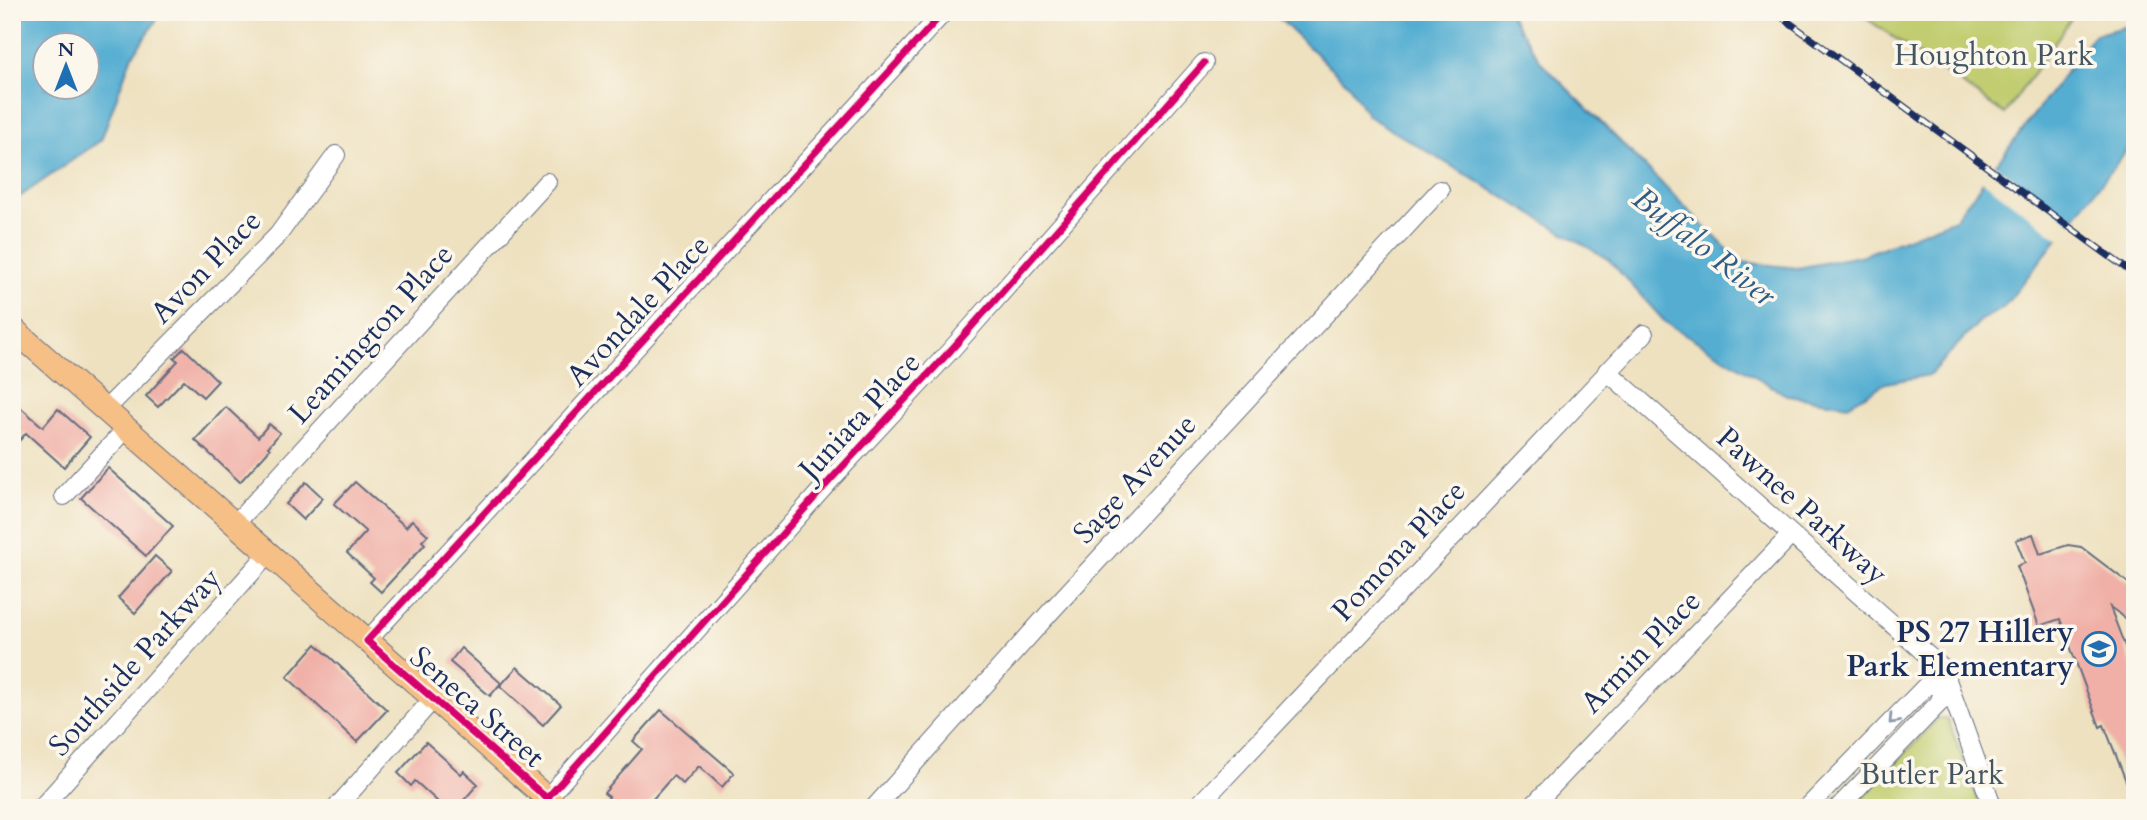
<svg xmlns="http://www.w3.org/2000/svg" width="2147" height="820" font-family="Cardo,serif">
  <rect width="100%" height="100%" fill="#fbf7ec"/>
  <filter id="ink" filterUnits="userSpaceOnUse"><feTurbulence type="fractalNoise" baseFrequency=".0143" numOctaves="2"/><feDisplacementMap in="SourceGraphic" scale="14" xChannelSelector="R" yChannelSelector="G"/><feConvolveMatrix kernelMatrix="1 2 1 2 8 2 1 2 1" color-interpolation-filters="sRGB"/></filter>
  <filter id="wash" filterUnits="userSpaceOnUse"><feTurbulence type="fractalNoise" baseFrequency=".00686" numOctaves="4" result="noise"/><feDisplacementMap in="SourceGraphic" scale="28" xChannelSelector="R" yChannelSelector="G"/><feGaussianBlur stdDeviation="1.57" result="paint"/><feColorMatrix in="noise" values="0 0 0 0 0 0 0 0 0 0 0 0 0 0 0 0 0 1.4 0 .05"/><feComposite in="paint" operator="in"/></filter>
  <g filter="url(#wash)">
    <rect width="100%" height="100%" fill="#eee1c0"/>
    <!-- green -->
    <g fill="#c1cd6f" stroke="#6e7e66" stroke-width="2">
      <path d="M1857,12H2078L2075,13L2005,114Z"/>
      <path d="M1938,718L1948,720L1981,808H1853Z"/>
    </g>
    <!-- water -->
    <g fill="#55aed2" stroke="#386e98" stroke-width="2" fill-rule="evenodd">
      <path d="M12,12H159L156,21L131,58L101,140L12,202ZM46,46H88V88H46Z"/>
      <path d="M1272,12H1508L1541,62L1740,262L1798,268L1864,255L1955,219L2094,35L2135,24V140L2003,308L1980,321L1929,375L1886,383L1848,405L1788,396L1665,322L1609,260L1368,116L1349,85Z"/>
    </g>
    <!-- pier -->
    <path fill="#eee1c0" d="M1993,163L2074,224L2061,240L1980,179Z"/>
    <g id="blocks">
      <!-- building -->
      <g fill="#f0b0a7">
        <path d="M184,348L218,381L203,397L184,380L158,407L146,396L178,361L174,358Z"/>
        <path d="M12,400L43,427L58,409L90,437L64,467L26,433L20,440L12,433Z"/>
        <path d="M226,407L258,437L269,424L280,433L268,447L270,449L240,482L195,440Z"/>
        <path d="M108,468L173,526L146,556L81,498Z"/>
        <path d="M306,482L323,498L303,520L286,504Z"/>
        <path d="M355,482L406,527L412,520L428,535L422,541L425,544L381,592L370,582L374,578L347,553L366,532L334,504Z"/>
        <path d="M2033,534L2040,554L2068,545L2081,547L2135,588V625L2110,607L2135,673V804L2104,725L2100,727L2060,619L2039,626L2017,566L2025,563L2016,540Z"/>
        <path d="M155,556L172,571L135,613L118,598Z"/>
        <path d="M316,644L387,710L357,742L287,677Z"/>
        <path d="M461,648L501,683L490,696L450,662Z"/>
        <path d="M517,667L561,705L543,725L500,686Z"/>
        <path d="M661,710L734,773L722,787L699,766L683,784L673,776L645,808H614L606,801L609,797L604,793L642,749L633,741Z"/>
        <path d="M426,742L461,774L464,771L478,784L457,808H430L437,801L415,781L411,786L398,773Z"/>
      </g>
    </g>
  </g>
  <g filter="url(#ink)">
    <use href="#blocks" fill-opacity="0" stroke="#656d80" stroke-width="2"/>
    <g fill="none" stroke-linecap="round" stroke-linejoin="round">
      <!-- minor casing -->
      <g stroke="#656d80" stroke-width="20">
        <g id="minor">
          <path d="M1607,371L1943,669L1993,808"/>
          <path d="M105,410L278,235L336,155"/>
          <path d="M64,496L126,429"/>
          <path d="M235,524L547,182"/>
          <path d="M367,641L944,12"/>
          <path d="M547,798L833,477L951,350L1204,63"/>
          <path d="M41,808L269,553"/>
          <path d="M336,808L433,699"/>
          <path d="M874,808L1052,610L1440,190"/>
          <path d="M1196,808L1644,334"/>
          <path d="M1531,808L1791,535"/>
          <path d="M1807,808L1926,686L1947,682"/>
          <path d="M1838,808L1939,703L1947,682"/>
        </g>
      </g>
      <!-- major casing -->
      <g stroke="#656d80" stroke-width="25">
        <path id="major" d="M12,328L558,808"/>
      </g>
      <!-- minor -->
      <use href="#minor" stroke="#fff" stroke-width="18"/>
      <!-- major -->
      <use href="#major" stroke="#f5bf86" stroke-width="23"/>
      <!-- rail casing -->
      <g stroke="#1b2f5e" stroke-width="7">
        <path id="rail" d="M1775,12L2135,275"/>
      </g>
      <!-- rail -->
      <use href="#rail" stroke="#fbf7ec" stroke-width="4.5" stroke-dasharray="13" stroke-linecap="butt"/>
      <!-- cycleway casing -->
      <g stroke="#fbf7ec" stroke-width="11">
        <g id="cycleway">
          <path d="M547,798L833,477L951,350L1204,63"/>
          <path d="M558,808L367,641L944,12"/>
        </g>
      </g>
      <!-- cycleway -->
      <use href="#cycleway" stroke="#d6006c" stroke-width="7"/>
    </g>
    <!-- one-way arrows -->
    <defs><path id="oneway-chevron" d="M-2-3.5L2.5 0L-2 3.5" fill="none" stroke-width="1.6" stroke-linecap="round" stroke-linejoin="round" transform="scale(1.75)"/></defs>
    <use stroke="#8d97ae" href="#oneway-chevron" transform="translate(1893 720) rotate(134)"/>
  </g>
  <!-- icons -->
  <defs>
    <g id="school-ring" transform="scale(1.75)"><circle r="9.5" fill="#fbf7ec" stroke="#1f6fb2" stroke-width="1.5"/><path d="M0-5L7-2L0 1L-7-2ZM-4 1L0 2.5L4 1V4Q0 6-4 4Z" fill="#1f6fb2"/></g>
  </defs>
  <g fill-rule="evenodd">
    <use href="#school-ring" x="2099" y="649"/>
  </g>
  <g text-anchor="middle" dominant-baseline="central" stroke-width="7" stroke-linejoin="round" paint-order="stroke">
    <!-- park labels -->
    <g font-size="30" fill="#445662" stroke="#fbf7ec">
      <text x="1994" y="55">Houghton Park</text>
      <text x="1932" y="774">Butler Park</text>
    </g>
    <!-- street labels -->
    <g font-size="30" fill="#1b2f5e" stroke="#fbf7ec">
      <text transform="translate(206 267) rotate(-46)">Avon Place</text>
      <text transform="translate(638 311) rotate(-47)">Avondale Place</text>
      <text transform="translate(371 334) rotate(-48)">Leamington Place</text>
      <text transform="translate(860 416) rotate(-47)">Juniata Place</text>
      <text transform="translate(1135 479) rotate(-47)">Sage Avenue</text>
      <text transform="translate(1802 506) rotate(42)">Pawnee Parkway</text>
      <text transform="translate(1399 551) rotate(-47)">Pomona Place</text>
      <text transform="translate(1641 652) rotate(-46)">Armin Place</text>
      <text transform="translate(135 662) rotate(-48)">Southside Parkway</text>
      <text transform="translate(477 707) rotate(41)">Seneca Street</text>
    </g>
    <!-- poi labels -->
    <g font-size="30" font-weight="bold" fill="#1b2f5e" stroke="#fbf7ec" text-anchor="end">
      <text x="2074" y="632">PS 27 Hillery<tspan x="2074" dy="34">Park Elementary</tspan></text>
    </g>
    <!-- water labels -->
    <g font-size="32" font-style="italic" fill="#2f5b87" stroke="#fbf7ec">
      <text transform="translate(1704 247) rotate(38)">Buffalo River</text>
    </g>
  </g>
  <!-- margin -->
  <rect width="2147" height="820" fill="none" stroke="#fbf7ec" stroke-width="42"/>
  <!-- north arrow -->
  <g transform="translate(66 66)"><circle r="33" fill="#fbf7ec" stroke="#a1a7b3" stroke-width="2"/>
  <path d="M0-5L12 26L0 18L-12 26Z" fill="#1f6fb2"/>
  <text y="-10" font-size="19" font-weight="bold" text-anchor="middle" fill="#1b2f5e">N</text>
  </g>
</svg>
